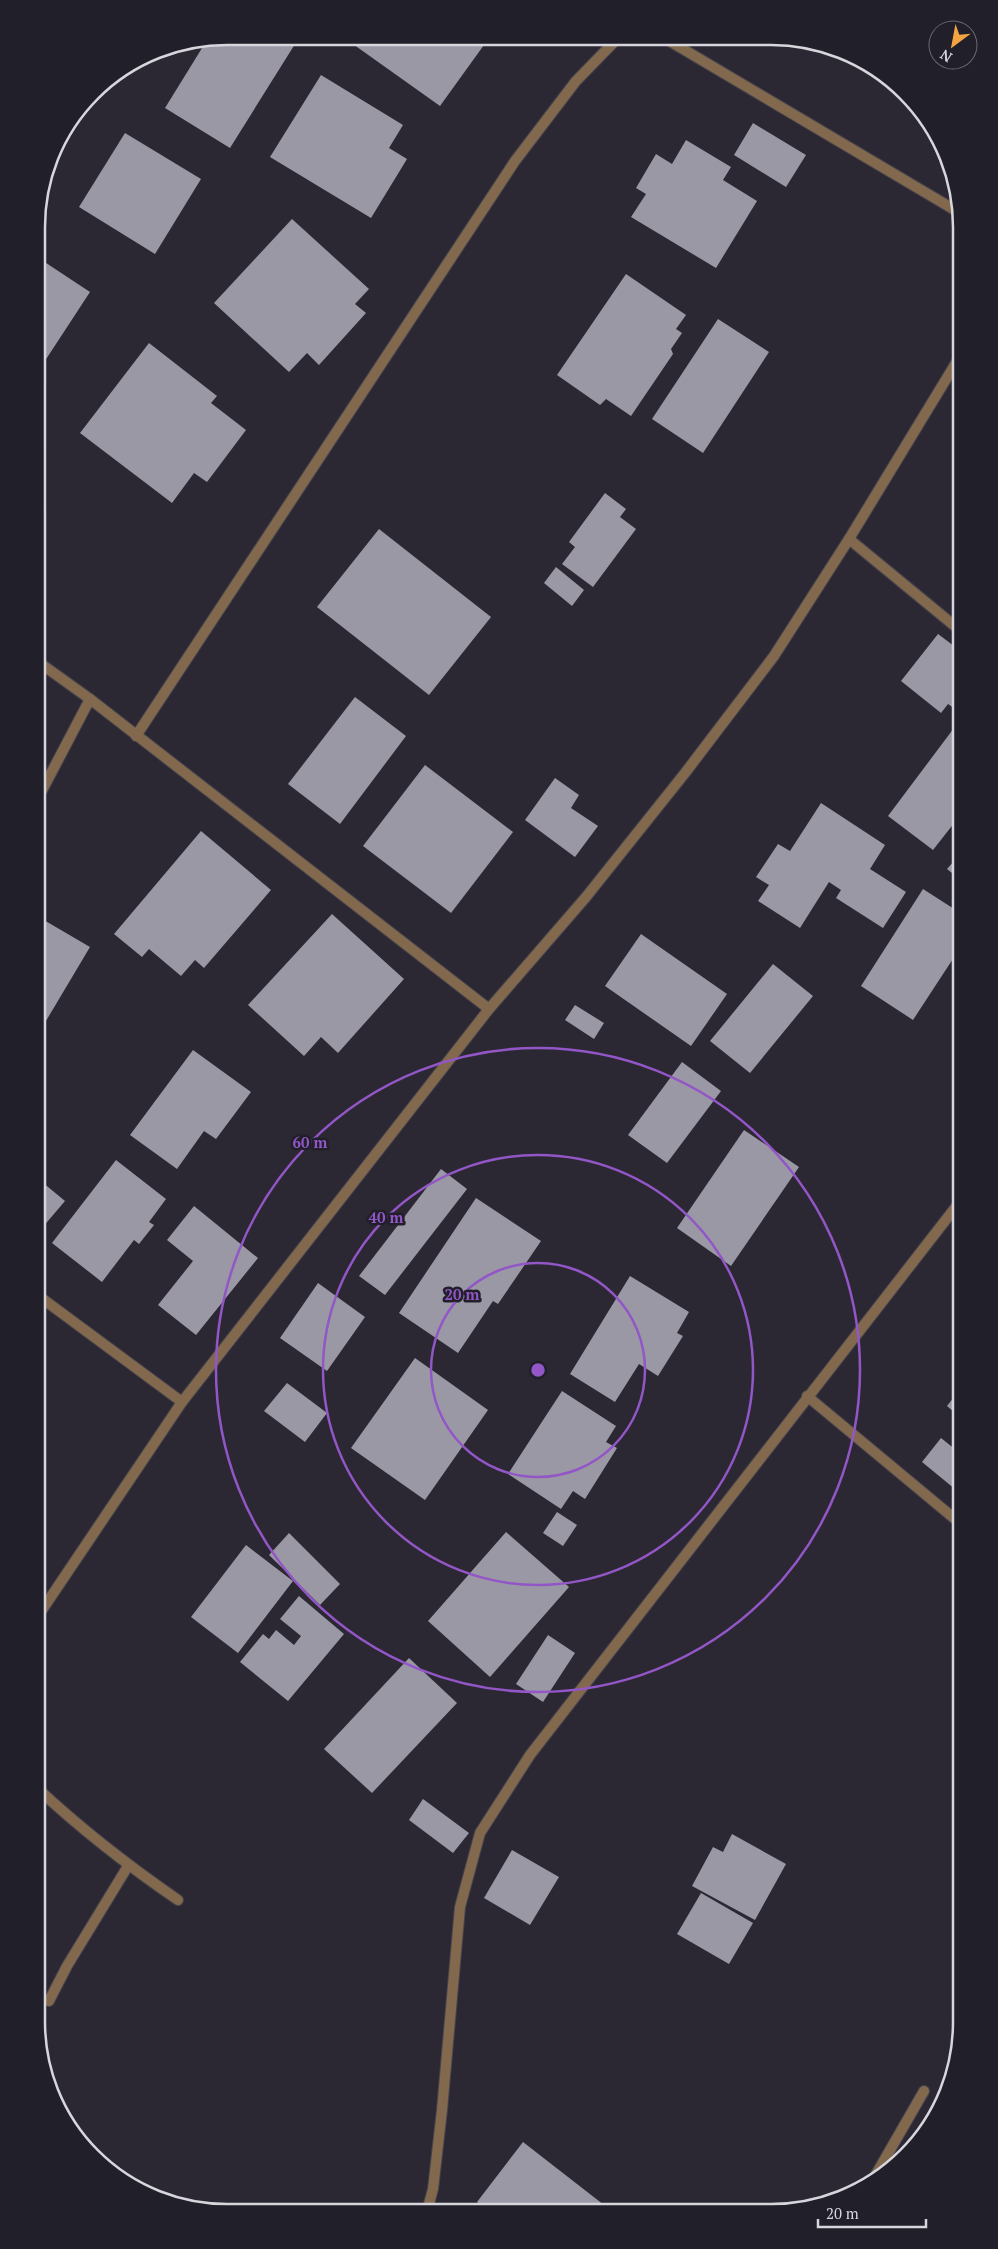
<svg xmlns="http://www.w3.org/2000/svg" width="998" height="2249" font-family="'PT Serif',serif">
  <rect width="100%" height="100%" fill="#2b2833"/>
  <!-- building -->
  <g fill="#9b98a6">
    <path d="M227,36L283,37L295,44L230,148L165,108L207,40Z"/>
    <path d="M343,37L489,38L440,106Z"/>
    <path d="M321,75L403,125L389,148L407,159L371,218L270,157Z"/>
    <path d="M753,123L806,155L786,187L734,155Z"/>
    <path d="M125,133L201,179L155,254L79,207Z"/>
    <path d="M686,140L731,167L723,180L757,201L716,268L631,217L646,194L636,188L656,154L672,164Z"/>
    <path d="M292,219L369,289L355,304L366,313L319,365L307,353L289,372L214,303Z"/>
    <path d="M37,257L90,292L37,373Z"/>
    <path d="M626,274L686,315L676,329L682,333L671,349L673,354L631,416L606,399L600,405L557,375Z"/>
    <path d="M718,319L769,352L703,453L652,419Z"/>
    <path d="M149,343L217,396L211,403L246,430L207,482L194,473L172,503L80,433Z"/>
    <path d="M605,493L626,509L620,517L636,529L593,587L562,564L575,547L569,542Z"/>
    <path d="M379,529L491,617L429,695L317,607Z"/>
    <path d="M556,567L584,590L572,606L544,583Z"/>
    <path d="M938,634L962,652V714L948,704L941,713L901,681Z"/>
    <path d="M355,697L406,736L340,824L288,784Z"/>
    <path d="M960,720L962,813L933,850L888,816Z"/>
    <path d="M37,734L41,736L37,746Z"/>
    <path d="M425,765L513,832L451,913L363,846Z"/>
    <path d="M555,778L579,795L571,808L598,826L575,857L525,820Z"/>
    <path d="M821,803L885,845L870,869L906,892L883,928L836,898L841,890L829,882L800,928L758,901L769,885L756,877L778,844L790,851Z"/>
    <path d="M201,831L271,890L204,968L195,960L181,976L149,949L142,957L114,934Z"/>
    <path d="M962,852V881L947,869Z"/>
    <path d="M923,889L962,914V945L913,1020L861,986Z"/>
    <path d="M332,914L404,979L338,1053L321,1037L304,1056L248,1005Z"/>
    <path d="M37,916L90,947L40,1031L36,1029Z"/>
    <path d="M641,934L727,994L691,1046L605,986Z"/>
    <path d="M773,964L813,996L750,1073L710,1041Z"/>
    <path d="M575,1005L604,1023L594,1039L565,1020Z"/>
    <path d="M193,1050L251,1092L216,1139L204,1131L177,1169L130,1135Z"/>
    <path d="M682,1062L721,1091L667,1163L628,1135Z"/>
    <path d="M744,1130L799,1167L731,1266L677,1228Z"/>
    <path d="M116,1160L166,1199L149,1222L154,1225L139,1244L134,1240L102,1282L52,1243Z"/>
    <path d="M441,1169L467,1189L385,1295L359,1276Z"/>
    <path d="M36,1177L65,1201L36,1235Z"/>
    <path d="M476,1198L541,1241L498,1304L493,1301L458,1353L399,1313Z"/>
    <path d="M194,1206L258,1258L196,1335L158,1305L193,1261L167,1240Z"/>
    <path d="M630,1276L689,1312L677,1333L683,1336L658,1376L639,1364L615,1402L570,1374Z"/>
    <path d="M318,1283L365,1317L327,1371L280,1338Z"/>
    <path d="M415,1358L488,1410L425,1500L351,1448Z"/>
    <path d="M287,1383L327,1413L305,1442L264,1411Z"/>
    <path d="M961,1388V1418L947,1406Z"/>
    <path d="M562,1391L616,1426L606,1442L617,1448L585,1499L573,1491L561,1509L508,1474Z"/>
    <path d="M941,1438L961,1454V1494L922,1462Z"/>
    <path d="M557,1512L577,1525L563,1546L543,1533Z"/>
    <path d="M506,1532L569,1587L490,1677L428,1621Z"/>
    <path d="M289,1533L340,1584L320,1605L269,1555Z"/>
    <path d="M246,1545L293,1581L238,1653L191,1617Z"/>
    <path d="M299,1596L344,1634L288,1701L240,1662L263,1634L269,1639L276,1630L294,1645L301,1636L280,1619Z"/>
    <path d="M548,1635L575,1653L543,1702L516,1684Z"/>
    <path d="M409,1658L457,1703L372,1793L324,1749Z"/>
    <path d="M423,1799L469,1833L453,1853L409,1820Z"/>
    <path d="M732,1834L786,1864L755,1920L692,1886L713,1847L723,1852Z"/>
    <path d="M512,1850L559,1877L530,1925L484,1898Z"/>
    <path d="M701,1893L753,1923L729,1964L677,1934Z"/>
    <path d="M523,2142L613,2212L490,2211L477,2202Z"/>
  </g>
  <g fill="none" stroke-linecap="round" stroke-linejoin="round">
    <!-- minor casing -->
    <g stroke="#47444e" stroke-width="12">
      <g id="minor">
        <path d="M666,39L960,213"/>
        <path d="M849,539L962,632"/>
        <path d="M37,661L90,699L489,1009"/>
        <path d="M136,736L515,161L576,81L617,39"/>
        <path d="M37,800L90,699"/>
        <path d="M36,1294L182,1402"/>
        <path d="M807,1396L961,1524"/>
        <path d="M36,1619L182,1402L489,1009L586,897L685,773L774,656L849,539L962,353"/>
        <path d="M36,1787C81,1829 127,1865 178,1900"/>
        <path d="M49,2001L67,1966L128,1866"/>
        <path d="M871,2183L924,2091"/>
        <path d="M427,2211L433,2189L442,2110L460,1907L480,1833L530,1755L962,1199"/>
      </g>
    </g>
    <!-- minor -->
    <use href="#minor" stroke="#82694e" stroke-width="10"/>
  </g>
  <!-- distance rings -->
  <g fill="none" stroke="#9256c6" stroke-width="2.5">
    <circle cx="538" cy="1370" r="107"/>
    <circle cx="538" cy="1370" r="215"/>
    <circle cx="538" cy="1370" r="322"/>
  </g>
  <!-- crop -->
  <path d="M0 0H998V2249H0ZM227 45H771A182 182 0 0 1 953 227V2022A182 182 0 0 1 771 2204H227A182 182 0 0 1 45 2022V227A182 182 0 0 1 227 45Z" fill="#211f29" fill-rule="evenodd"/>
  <path fill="none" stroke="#d7d6dd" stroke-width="2.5" d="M227 45H771A182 182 0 0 1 953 227V2022A182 182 0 0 1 771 2204H227A182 182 0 0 1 45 2022V227A182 182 0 0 1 227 45Z"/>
  <circle cx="538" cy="1370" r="8" fill="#9256c6" stroke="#211f29" stroke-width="2.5"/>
  <g font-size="15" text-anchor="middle" font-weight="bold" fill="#9256c6" stroke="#211f29" stroke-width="5" stroke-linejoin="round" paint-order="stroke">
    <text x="310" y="1148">60 m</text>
    <text x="386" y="1223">40 m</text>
    <text x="462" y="1300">20 m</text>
  </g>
  <!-- north arrow -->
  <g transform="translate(953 45) rotate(212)"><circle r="24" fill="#211f29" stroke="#6a6871"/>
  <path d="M0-4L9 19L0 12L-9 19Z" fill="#f3a442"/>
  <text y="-8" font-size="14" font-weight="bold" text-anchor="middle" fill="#d7d6dd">N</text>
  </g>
  <!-- scale -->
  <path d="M818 2219v8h108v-8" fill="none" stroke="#d7d6dd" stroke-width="2.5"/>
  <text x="826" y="2219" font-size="15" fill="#d7d6dd" stroke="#211f29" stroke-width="4" paint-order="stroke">20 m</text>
</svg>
